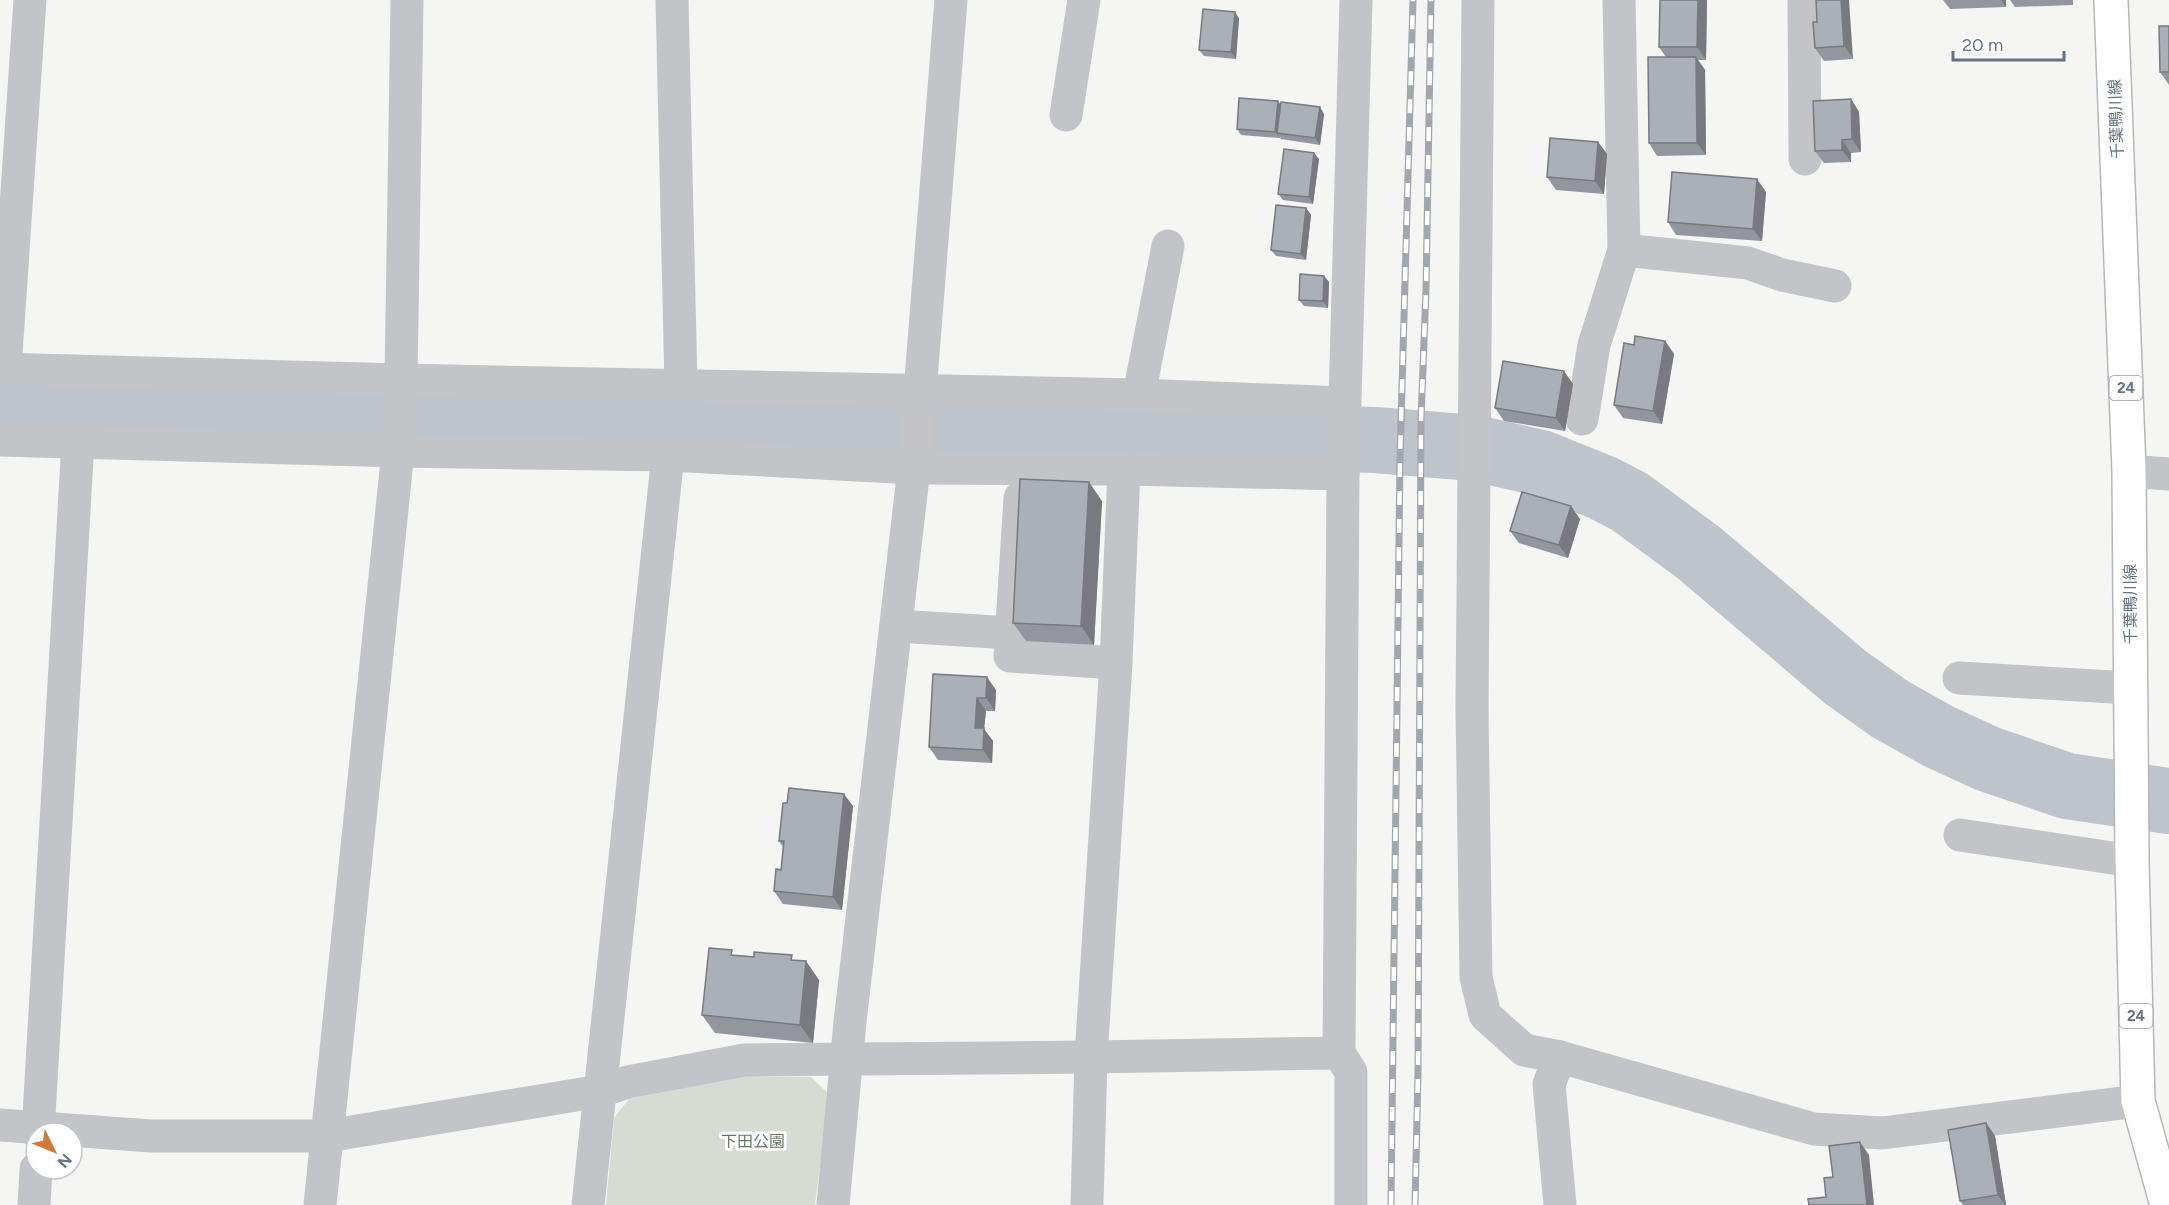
<svg xmlns="http://www.w3.org/2000/svg" width="2169" height="1205" font-family="Figtree,'Noto Sans JP',sans-serif">
  <rect width="100%" height="100%" fill="#f5f6f3"/>
  <!-- green -->
  <path fill="#d6dcd4" d="M741,1076L811,1077L829,1094L815,1205H606L614,1118L629,1099Z"/>
  <g fill="none" stroke-linecap="round" stroke-linejoin="round">
    <!-- river -->
    <path stroke="#bec4ca" stroke-width="66" d="M0,411L1130,433L1375,440L1474,448L1541,463L1603,488L1630,502L1699,553L1845,677L1890,709L1938,736L1988,759L2067,786L2169,801"/>
    <!-- major casing -->
    <g stroke="#b5b7bb" stroke-width="36">
      <path id="major" d="M2111,0L2129,471L2132,861L2138,1101L2167,1205"/>
    </g>
    <!-- minor -->
    <g stroke="#c2c4c8" stroke-width="33">
      <path d="M672,0L681,385"/>
      <path d="M1478,0L1472,708L1476,977L1485,1015L1524,1050L1560,1057L1814,1129L1882,1133L2138,1101"/>
      <path d="M1804,0L1805,159"/>
      <path d="M1066,115L1084,0"/>
      <path d="M1624,250L1748,263L1782,275L1835,286"/>
      <path d="M0,369L401,380L1139,395L1344,403"/>
      <path d="M5,369L30,0"/>
      <path d="M1139,395L1168,246"/>
      <path d="M1582,419L1594,345L1624,250L1619,0"/>
      <path d="M0,440L398,451L668,455L914,468L1124,469L1343,474"/>
      <path d="M2129,471L2169,474"/>
      <path d="M1020,498L1010,656L1116,663"/>
      <path d="M896,626L1011,633"/>
      <path d="M1959,678L2130,688"/>
      <path d="M1960,835L2132,861"/>
      <path d="M0,1125L151,1136H327L600,1091L628,1082L744,1060L1091,1057L1339,1053"/>
      <path d="M38,1133L78,442"/>
      <path d="M34,1205L36,1169"/>
      <path d="M320,1205L398,451L401,380L407,0"/>
      <path d="M588,1205L668,455"/>
      <path d="M833,1205L850,1022L914,468L951,0"/>
      <path d="M1087,1205L1091,1057L1116,663L1124,469"/>
      <path d="M1351,1205V1072L1339,1053L1343,474L1356,0"/>
      <path d="M1560,1205L1549,1084L1560,1057"/>
    </g>
    <!-- major -->
    <use href="#major" stroke="#fff" stroke-width="33"/>
    <!-- rail casing -->
    <g stroke="#a3a6ac" stroke-width="7">
      <g id="rail">
        <path d="M1391,1205L1400,458L1413,0"/>
        <path d="M1415,1205L1418,1074L1421,419L1426,290L1431,0"/>
      </g>
    </g>
    <!-- rail -->
    <use href="#rail" stroke="#fff" stroke-width="4.5" stroke-dasharray="14" stroke-linecap="butt"/>
  </g>
  <!-- wall -->
  <g fill="#93969d">
    <path d="M1660,0H1707L1706,60H1698L1705,70L1706,155L1657,156L1649,143L1666,57L1659,47Z"/>
    <path d="M1816,0L1853,59L1824,61L1815,48L1817,22Z"/>
    <path d="M1943,0H2006V7L1950,9Z"/>
    <path d="M2010,0H2073V5L2015,7Z"/>
    <path d="M1239,18L1236,59L1204,56L1199,50Z"/>
    <path d="M2169,26V85L2160,72Z"/>
    <path d="M1851,99L1859,112L1861,152L1851,153V162L1824,163L1815,151Z"/>
    <path d="M1278,101L1281,105L1324,114L1320,145L1281,139L1280,137V138L1241,135L1237,129Z"/>
    <path d="M1598,142L1607,154L1604,194L1556,190L1547,177Z"/>
    <path d="M1319,159L1313,204L1283,200L1278,194Z"/>
    <path d="M1766,192L1762,241L1676,235L1668,222Z"/>
    <path d="M1306,208L1311,215L1306,260L1276,256L1271,250Z"/>
    <path d="M1324,276L1329,282L1328,308L1304,306L1299,300Z"/>
    <path d="M1665,341L1674,354L1662,424L1623,418L1614,405L1634,345Z"/>
    <path d="M1573,384L1565,431L1504,421L1495,408Z"/>
    <path d="M1102,501L1094,645L1026,641L1013,623Z"/>
    <path d="M1580,519L1568,558L1519,543L1510,531Z"/>
    <path d="M933,674L996,690L995,711H986L984,729L993,741L992,763L938,760L929,747Z"/>
    <path d="M853,806L842,910L783,904L774,891L781,870L783,847L779,841Z"/>
    <path d="M736,955L795,960L819,980L813,1043L715,1033L702,1015Z"/>
    <path d="M1986,1123L1995,1136L2006,1205H1963L1960,1201Z"/>
  </g>
  <!-- shaded-wall -->
  <g fill="#787a7f">
    <path d="M1698,0H1707L1706,60L1697,47Z"/>
    <path d="M1841,0H1849L1853,59L1844,46Z"/>
    <path d="M2001,0H2006V7Z"/>
    <path d="M1235,12L1239,18L1236,59L1231,52Z"/>
    <path d="M1696,57L1705,70L1706,155L1697,143Z"/>
    <path d="M1851,99L1859,112L1861,152L1852,139Z"/>
    <path d="M1278,101L1282,108L1277,133L1280,138L1275,132Z"/>
    <path d="M1320,107L1324,114L1320,145L1315,138Z"/>
    <path d="M1842,140L1851,153V162L1842,150Z"/>
    <path d="M1598,142L1607,154L1604,194L1595,181Z"/>
    <path d="M1314,153L1319,159L1313,204L1309,197Z"/>
    <path d="M1757,179L1766,192L1762,241L1753,229Z"/>
    <path d="M1306,208L1311,215L1306,260L1301,254Z"/>
    <path d="M1324,276L1329,282L1328,308L1323,301Z"/>
    <path d="M1665,341L1674,354L1662,424L1653,411Z"/>
    <path d="M1564,371L1573,384L1565,431L1556,418Z"/>
    <path d="M1089,482L1102,501L1094,645L1081,626Z"/>
    <path d="M1571,506L1580,519L1568,558L1559,545Z"/>
    <path d="M987,677L996,690L995,711L986,698Z"/>
    <path d="M977,698L986,711L984,729L993,741L992,763L983,750L975,728Z"/>
    <path d="M844,794L853,806L842,910L833,897Z"/>
    <path d="M806,961L819,980L813,1043L800,1025Z"/>
    <path d="M1986,1123L1995,1136L2006,1205H2005L1998,1195Z"/>
    <path d="M1860,1142L1869,1155L1874,1205H1867Z"/>
  </g>
  <!-- building -->
  <g fill="#abafb6" stroke="#787a7f" stroke-width="1.5">
    <path d="M1660,0H1698L1697,47H1659Z"/>
    <path d="M1816,0H1841L1844,46L1815,48L1813,22H1817Z"/>
    <path d="M1203,9L1235,12L1231,52L1199,50Z"/>
    <path d="M2159,26H2169V72H2160Z"/>
    <path d="M1648,57H1696L1697,143H1649Z"/>
    <path d="M1239,98L1278,101L1275,132L1237,129Z"/>
    <path d="M1851,99L1852,139L1842,140V150L1815,151L1813,101Z"/>
    <path d="M1281,102L1320,107L1315,138L1277,133Z"/>
    <path d="M1550,138L1598,142L1595,181L1547,177Z"/>
    <path d="M1284,149L1314,153L1309,197L1278,194Z"/>
    <path d="M1672,172L1757,179L1753,229L1668,222Z"/>
    <path d="M1276,205L1306,208L1301,254L1271,250Z"/>
    <path d="M1300,274L1324,276L1323,301L1299,300Z"/>
    <path d="M1635,336L1665,341L1653,411L1614,405L1624,343L1634,345Z"/>
    <path d="M1503,361L1564,371L1556,418L1495,408Z"/>
    <path d="M1020,479L1089,482L1081,626L1013,623Z"/>
    <path d="M1522,492L1571,506L1559,545L1510,531Z"/>
    <path d="M933,674L987,677L986,698H977L975,728H984L983,750L929,747Z"/>
    <path d="M789,788L844,794L833,897L774,891L776,869L781,870L784,841H779L783,803H787Z"/>
    <path d="M709,948L732,950L731,955L754,957V952L792,955L791,960L806,961L800,1025L702,1015Z"/>
    <path d="M1986,1123L1998,1195L1960,1201L1948,1130Z"/>
    <path d="M1860,1142L1867,1205H1809L1808,1199L1826,1197L1824,1178L1833,1177L1829,1146Z"/>
  </g>
  <g text-anchor="middle" dominant-baseline="central" stroke-width="6" stroke-linejoin="round" paint-order="stroke">
    <!-- shield labels -->
    <g fill="#fff" stroke="#959ca7" stroke-width="1.5">
      <rect x="2109.5" y="376" width="33" height="24" rx="4.5"/>
      <rect x="2119.5" y="1004" width="33" height="24" rx="4.5"/>
    </g>
    <g font-size="15" font-weight="bold" fill="#687181">
      <text x="2126" y="388">24</text>
      <text x="2136" y="1016">24</text>
    </g>
    <!-- street labels -->
    <g font-size="16" fill="#687181" stroke="#fff">
      <text transform="translate(2116 119) rotate(-92)">千葉鴨川線</text>
      <text transform="translate(2130 604) rotate(-90)">千葉鴨川線</text>
    </g>
    <!-- park labels -->
    <g font-size="16" fill="#667966" stroke="#fff">
      <text x="753" y="1141">下田公園</text>
    </g>
  </g>
  <!-- north arrow -->
  <g transform="translate(54 1151) rotate(133)"><circle r="28" fill="#ffffff" stroke="#c3c6cd" stroke-width="1.5"/>
  <path d="M0-4.5L10 22L0 15L-10 22Z" fill="#d17837"/>
  <text y="-9" font-size="16" font-weight="bold" text-anchor="middle" fill="#687181">N</text>
  </g>
  <!-- scale -->
  <path d="M1953 51v9h111v-9" fill="none" stroke="#687181" stroke-width="3"/>
  <text x="1962" y="51" font-size="18" fill="#687181" stroke="#ffffff" stroke-width="4.5" paint-order="stroke">20 m</text>
</svg>
